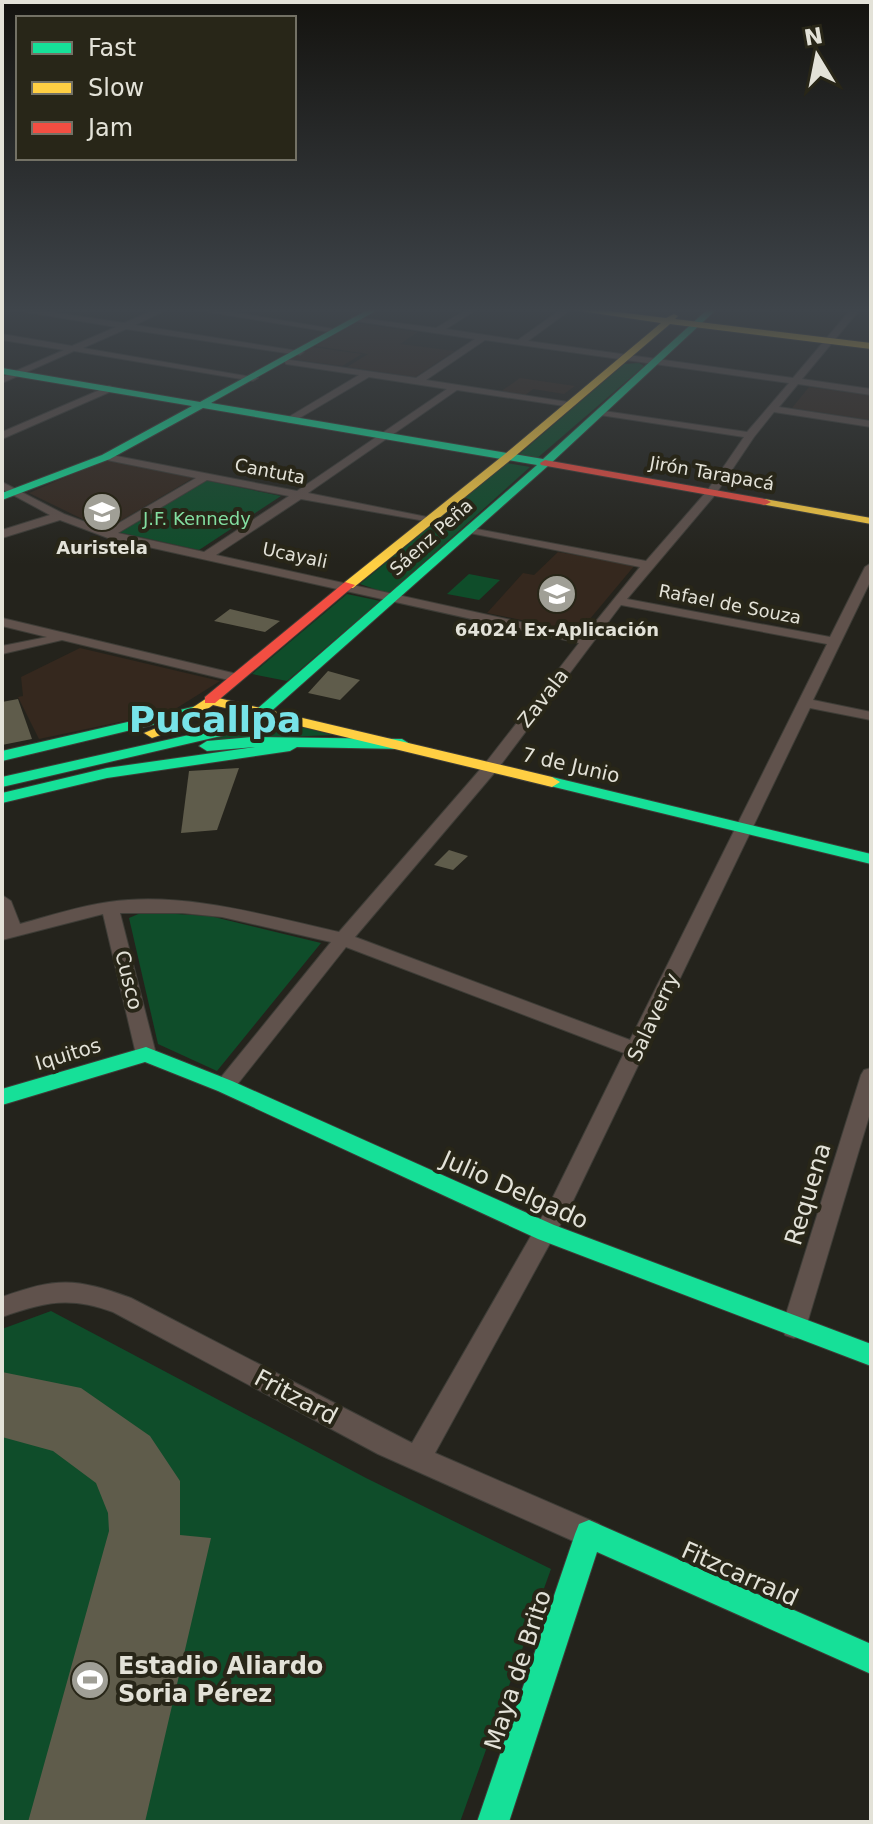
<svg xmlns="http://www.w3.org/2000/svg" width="873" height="1824" font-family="'DejaVu Sans',sans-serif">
  <rect width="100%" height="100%" fill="#24231c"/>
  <!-- education -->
  <g fill="#35281e">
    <path d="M356,323L418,332L400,344L455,351L415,377L347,367L368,354L315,346Z"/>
    <path d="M312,347L362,354L342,366L291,359Z"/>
    <path d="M520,378L575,386L564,394L533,389L524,396L500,392Z"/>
    <path d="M809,387L871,395V420L792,408Z"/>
    <path d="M105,460L193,478L105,530L29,493Z"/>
    <path d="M558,552L635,565L579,632L487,613L523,573L534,575Z"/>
    <path d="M80,648L220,681L172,711L39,739L18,697L23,696L21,677Z"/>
  </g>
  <!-- green -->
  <g fill="#0f4d2a">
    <path d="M639,363L644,366L535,460L516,457L624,364Z"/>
    <path d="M507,463L530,467L389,594L360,584Z"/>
    <path d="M204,480L281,496L199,550L118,532Z"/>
    <path d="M469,574L500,580L479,600L447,594Z"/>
    <path d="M347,594L380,601L287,681L252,674Z"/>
    <path d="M260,717L333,735L212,740Z"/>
    <path d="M143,912L210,916L321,943L217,1071L158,1044L129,918Z"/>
    <path d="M51,1311L366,1478L551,1569L460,1822H2V1329Z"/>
  </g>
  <!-- building -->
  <g fill="#5f5c4b">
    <path d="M230,609L280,621L265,632L214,621Z"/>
    <path d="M328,671L360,680L340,700L308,693Z"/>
    <path d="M18,699L32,739L2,745V702Z"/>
    <path d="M239,768L217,830L181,833L189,771Z"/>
    <path d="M449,850L468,856L453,870L434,865Z"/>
    <path d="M2,1372L81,1388L150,1436L180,1481V1535L211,1538L145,1822H28L109,1531L108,1513L96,1483L53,1451L2,1437Z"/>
  </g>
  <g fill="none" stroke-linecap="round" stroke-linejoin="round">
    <!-- street casing -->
    <g stroke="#3e3d37" stroke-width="2">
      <g id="street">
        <path d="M2,308H24L124,323L159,308H170L135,325L304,352L300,355L126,329L83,348L258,378L253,381L74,351L2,383V377L64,350L2,340V334L72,346L116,327Z"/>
        <path d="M185,308H207L340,330L336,333Z"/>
        <path d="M469,308H479L446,329L518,340L563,308H573L528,341L793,378L852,308H861L802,379L871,389V395L798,384L779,407L871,421V427L774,412L754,437L715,495L627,599L830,637L865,567L871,563V580L813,700L871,712V720L810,708L571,1205L435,1453L599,1524L603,1534L599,1544L589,1548L378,1454L113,1312C69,1296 45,1302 2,1317V1297C57,1277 76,1278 131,1298L412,1443L551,1201L624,1053L346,947L232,1091H218L215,1086L218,1081L331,942L222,917L182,913H120L156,1054L153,1059H139L136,1054L103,914L2,940V895L11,901L20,924C49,916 80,906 109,902C184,891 267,916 339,932L484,765L579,643L108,538L60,520L2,538V530L50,515L2,489V482L64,514L107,530L196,478L102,459L101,457L106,454L297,491L447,389L369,377L291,423L287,422V418L359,375L286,364L283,359L416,378L475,339L355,321L352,317L436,328ZM485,340L789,383L747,432L597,410V414L600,415L744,437L707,491L646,561L466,527V531L470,533L640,567L584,636L216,555L301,499L431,522V518L427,517L308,493L457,390L571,407V403L568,402L426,380ZM207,480L289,496L204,552L118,533ZM621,605L827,644L630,1040L355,937L496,771Z"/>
        <path d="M109,386L112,387V391L2,439V432Z"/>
        <path d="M2,618L237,674L244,678L237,682L62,640L2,654V646L47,637L2,626Z"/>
        <path d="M871,1068V1110L806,1327L803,1335L794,1338L785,1335L782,1327L861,1075L864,1070Z"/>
      </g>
    </g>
    <!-- fast casing -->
    <g stroke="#3e3d37" stroke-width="2">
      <g id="fast">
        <path d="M371,308H381L211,403L543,459L709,308H718L549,465L267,715L221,736L2,787V777L211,730L257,709L537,465L203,408L110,459L2,500V493L102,455L192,406L2,374V368L200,402Z"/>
        <path d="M197,706L204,710L202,713L2,761V751Z"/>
        <path d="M252,737L402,739L410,744L402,749L297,747L290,751L107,778L2,803V793L107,768L255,747L207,751L199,746L207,741Z"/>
        <path d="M552,777L871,854V864L546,785L544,782L546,779Z"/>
        <path d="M146,1047L232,1081L554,1225L871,1344V1366L538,1239L218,1091L145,1062L2,1105V1089Z"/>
        <path d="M589,1520L871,1644V1674L597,1552L509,1822H477L575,1534L579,1524Z"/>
      </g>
    </g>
    <!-- slow casing -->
    <g stroke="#3e3d37" stroke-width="2">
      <g id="slow">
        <path d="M560,308H586L666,318L674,314L678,316L675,319L871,343V349L670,324L513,458L353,588H345V582L505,454L661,323Z"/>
        <path d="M765,499L871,518V524L761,504V500Z"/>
        <path d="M210,696L552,777L560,782L552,787L213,705L181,728L152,738L144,733L171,722Z"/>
      </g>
    </g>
    <!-- jam casing -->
    <g stroke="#3e3d37" stroke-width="2">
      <g id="jam">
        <path d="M545,460L765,499L771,502L765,505L541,465L540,463Z"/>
        <path d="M345,582L355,585L215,703H205V697Z"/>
      </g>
    </g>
    <!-- street -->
    <use href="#street" fill="#60524c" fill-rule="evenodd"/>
    <!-- fast -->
    <use href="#fast" fill="#16e098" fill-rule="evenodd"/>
    <!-- slow -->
    <use href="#slow" fill="#ffcf43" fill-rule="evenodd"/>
    <!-- jam -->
    <use href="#jam" fill="#f24e42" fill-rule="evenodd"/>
  </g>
  <!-- sky -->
  <linearGradient id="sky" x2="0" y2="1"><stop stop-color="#14130f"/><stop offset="0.55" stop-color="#3f454b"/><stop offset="1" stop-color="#3f454b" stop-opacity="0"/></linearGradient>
  <rect width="873" height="564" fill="url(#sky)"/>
  <!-- icons -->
  <defs>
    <g id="university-disc" transform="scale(2)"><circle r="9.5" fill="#a09f96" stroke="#282618"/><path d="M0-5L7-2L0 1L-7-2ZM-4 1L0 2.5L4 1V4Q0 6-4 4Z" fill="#fff"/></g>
    <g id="stadium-disc" transform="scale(2)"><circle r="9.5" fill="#a09f96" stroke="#282618"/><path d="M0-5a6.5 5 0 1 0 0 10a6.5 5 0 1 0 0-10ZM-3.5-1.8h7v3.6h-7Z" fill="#fff"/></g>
  </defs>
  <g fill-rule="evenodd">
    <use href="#university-disc" x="102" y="512"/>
    <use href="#university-disc" x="557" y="594"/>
    <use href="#stadium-disc" x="90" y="1680"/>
  </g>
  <g text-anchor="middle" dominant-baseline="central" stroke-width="8" stroke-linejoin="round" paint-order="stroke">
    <!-- far-street labels -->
    <g font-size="18" fill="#e3e2d8" stroke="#282618">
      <text transform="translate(270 471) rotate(11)">Cantuta</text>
      <text transform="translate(712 473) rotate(10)">Jirón Tarapacá</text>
      <text transform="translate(431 537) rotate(-42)">Sáenz Peña</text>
      <text transform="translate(295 555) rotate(12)">Ucayali</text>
      <text transform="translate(730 604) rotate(11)">Rafael de Souza</text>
    </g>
    <!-- far-park labels -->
    <g font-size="18" fill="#83dfa1" stroke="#282618">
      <text x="197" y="518">J.F. Kennedy</text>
    </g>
    <!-- far-poi labels -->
    <g font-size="18" font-weight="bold" fill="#e3e2d8" stroke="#282618">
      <text x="102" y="547">Auristela</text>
      <text x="557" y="629">64024 Ex-Aplicación</text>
    </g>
    <!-- street labels -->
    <g font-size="20" fill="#e3e2d8" stroke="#282618">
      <text transform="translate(543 698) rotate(-52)">Zavala</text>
      <text transform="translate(571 765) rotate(13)">7 de Junio</text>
      <text transform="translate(129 980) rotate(76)">Cusco</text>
      <text transform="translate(653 1017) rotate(-65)">Salaverry</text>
      <text transform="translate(68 1054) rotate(-17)">Iquitos</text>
    </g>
    <!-- near-street labels -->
    <g font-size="24" fill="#e3e2d8" stroke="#282618">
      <text transform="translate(515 1190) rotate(24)">Julio Delgado</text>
      <text transform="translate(808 1194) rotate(-73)">Requena</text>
      <text transform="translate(296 1397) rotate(28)">Fritzard</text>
      <text transform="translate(740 1574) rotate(24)">Fitzcarrald</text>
      <text transform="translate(518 1670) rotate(-72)">Maya de Brito</text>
    </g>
    <!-- near-poi labels -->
    <g font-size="24" font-weight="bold" fill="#e3e2d8" stroke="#282618" text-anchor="start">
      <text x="118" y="1666">Estadio Aliardo<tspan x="118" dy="28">Soria Pérez</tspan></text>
    </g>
    <!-- town labels -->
    <g font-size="36" font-weight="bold" fill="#77e3e8" stroke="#282618">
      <text x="215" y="719">Pucallpa</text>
    </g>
  </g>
  <!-- border -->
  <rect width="873" height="1824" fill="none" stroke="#e3e2d8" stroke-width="8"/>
  <!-- legend -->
  <rect x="16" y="16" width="280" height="144" fill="#282618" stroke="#737165" stroke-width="2"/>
  <rect x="32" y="42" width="40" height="12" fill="#16e098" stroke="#737165" stroke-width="2"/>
  <text x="88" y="56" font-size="24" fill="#e3e2d8">Fast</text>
  <rect x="32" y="82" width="40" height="12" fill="#ffcf43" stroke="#737165" stroke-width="2"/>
  <text x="88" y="96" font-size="24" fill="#e3e2d8">Slow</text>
  <rect x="32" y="122" width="40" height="12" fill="#f24e42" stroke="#737165" stroke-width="2"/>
  <text x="88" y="136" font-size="24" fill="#e3e2d8">Jam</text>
  <!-- north arrow -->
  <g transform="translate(817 56) rotate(350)" stroke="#282618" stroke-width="6" paint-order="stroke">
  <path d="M0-6L14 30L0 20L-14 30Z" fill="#e3e2d8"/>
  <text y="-12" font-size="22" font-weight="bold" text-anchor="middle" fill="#e3e2d8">N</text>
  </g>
</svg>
